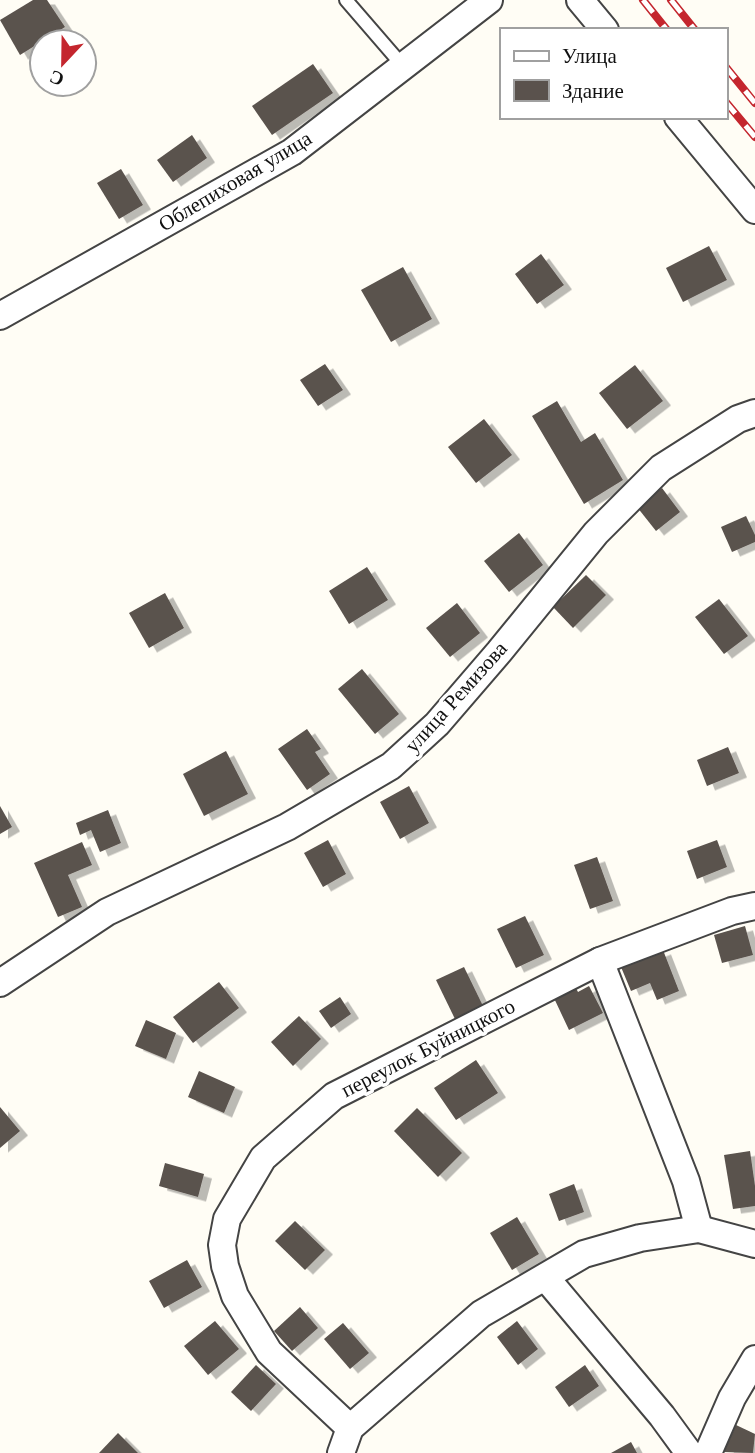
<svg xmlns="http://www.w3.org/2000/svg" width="755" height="1453" font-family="'Libre Baskerville',serif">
  <defs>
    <filter id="shadow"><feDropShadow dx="8" dy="4.5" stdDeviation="0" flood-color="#0004"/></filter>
  </defs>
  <rect width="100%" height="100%" fill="#fffdf5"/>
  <!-- building -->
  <g fill="#5a524d" filter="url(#shadow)">
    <path d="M33,0H47L65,27L20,55L0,20Z"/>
    <path d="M313,64L333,93L272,135L252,106Z"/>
    <path d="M192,135L207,158L173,182L157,160Z"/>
    <path d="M121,169L143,205L119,219L97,183Z"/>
    <path d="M709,246L727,280L683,302L666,268Z"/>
    <path d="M541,254L564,285L537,304L515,274Z"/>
    <path d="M403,267L432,319L391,342L361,290Z"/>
    <path d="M325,364L343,390L318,406L300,380Z"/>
    <path d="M635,365L663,401L627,429L599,393Z"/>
    <path d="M557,401L581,442L595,433L623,480L584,504L532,416Z"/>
    <path d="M484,419L512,455L476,483L448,447Z"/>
    <path d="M662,488L680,512L656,531L637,507Z"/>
    <path d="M746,516L755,535V542L732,552L721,527Z"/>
    <path d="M519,533L543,565L509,592L484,561Z"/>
    <path d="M367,567L388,600L349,624L329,591Z"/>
    <path d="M586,575L606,595L573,628L553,607Z"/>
    <path d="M165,593L184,628L149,648L129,613Z"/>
    <path d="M719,599L748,636L724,654L695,617Z"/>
    <path d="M457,603L480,633L450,657L426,628Z"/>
    <path d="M362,669L399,714L375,734L338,689Z"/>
    <path d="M307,729L321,749L315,752L330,774L307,790L278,749Z"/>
    <path d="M728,747L739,773L707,786L697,760Z"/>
    <path d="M226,751L248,794L204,816L183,774Z"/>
    <path d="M409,786L429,823L400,839L380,802Z"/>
    <path d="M0,806L12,827L0,834Z"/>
    <path d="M108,810L121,843L100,852L91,830L80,835L76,823Z"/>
    <path d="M328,840L346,874L323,887L304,853Z"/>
    <path d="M717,840L727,867L697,879L687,851Z"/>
    <path d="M82,842L92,865L68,875L82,907L58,917L34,863Z"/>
    <path d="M597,857L613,901L590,909L574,865Z"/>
    <path d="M525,916L544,955L516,968L497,929Z"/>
    <path d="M745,926L753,955L722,963L714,935Z"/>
    <path d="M663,950L679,991L657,1000L650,983L631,991L621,967Z"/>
    <path d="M464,967L483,1006L455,1019L436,980Z"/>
    <path d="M219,982L239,1008L193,1043L173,1017Z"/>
    <path d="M575,986L578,992L589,986L603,1013L569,1030L553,996Z"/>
    <path d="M340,997L351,1014L331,1028L319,1011Z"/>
    <path d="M299,1016L321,1039L293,1066L271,1042Z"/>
    <path d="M146,1020L176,1033L166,1059L135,1046Z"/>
    <path d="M476,1060L498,1093L456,1120L434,1088Z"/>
    <path d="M199,1071L235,1087L224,1113L188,1097Z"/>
    <path d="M0,1107L20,1131L0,1148Z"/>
    <path d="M417,1108L462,1153L438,1177L394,1131Z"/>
    <path d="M750,1151L755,1186V1206L733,1209L724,1155Z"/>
    <path d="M165,1163L204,1174L198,1197L159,1186Z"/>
    <path d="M574,1184L584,1212L559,1221L549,1194Z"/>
    <path d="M517,1217L539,1254L512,1270L490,1233Z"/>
    <path d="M295,1221L325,1250L305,1270L275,1241Z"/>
    <path d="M187,1260L202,1287L164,1308L149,1281Z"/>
    <path d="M300,1307L318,1328L292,1351L274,1331Z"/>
    <path d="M215,1321L239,1349L208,1375L184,1346Z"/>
    <path d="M517,1321L538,1349L518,1365L497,1337Z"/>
    <path d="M343,1323L369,1353L350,1369L324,1339Z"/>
    <path d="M256,1365L276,1384L251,1411L231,1392Z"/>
    <path d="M585,1365L599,1386L569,1407L555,1387Z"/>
    <path d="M736,1425L755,1434L753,1453L724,1452Z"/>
    <path d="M118,1433L138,1453H99Z"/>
    <path d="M631,1442L637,1453H611Z"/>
  </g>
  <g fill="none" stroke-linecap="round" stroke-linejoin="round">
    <!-- lane casing -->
    <g stroke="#444" stroke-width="16">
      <path id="lane" d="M346,0L403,66"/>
    </g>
    <!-- street casing -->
    <g stroke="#444" stroke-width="30">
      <g id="street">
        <path d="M580,0L605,30"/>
        <path d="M678,117L755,210"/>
        <path d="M0,316L292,152L489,0"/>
        <path d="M600,961L686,1181L699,1229"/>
        <path d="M0,983L107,912L287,827L391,766L437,724L499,652L596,533L661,468L738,419L755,413"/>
        <path d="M546,1278L662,1416L689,1453"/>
        <path d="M350,1428L269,1352L235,1296L225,1266L222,1245L227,1219L263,1158L334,1096L600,961L732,911L755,906"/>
        <path d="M341,1453L350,1428L481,1314L584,1254L640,1238L699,1229L755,1244"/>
        <path d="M708,1453L732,1398L755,1359"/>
      </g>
    </g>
    <!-- lane -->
    <use href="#lane" stroke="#fff" stroke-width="12"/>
    <!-- street -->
    <use href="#street" stroke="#fff" stroke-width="26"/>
    <!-- rail casing -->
    <g stroke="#c4262e" stroke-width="8">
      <g id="rail">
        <path d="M643,0L667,30"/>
        <path d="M671,0L695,30"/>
        <path d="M725,66L755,103"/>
        <path d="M725,101L755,137"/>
      </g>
    </g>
    <!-- rail -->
    <use href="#rail" stroke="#fff" stroke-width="5" stroke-dasharray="16" stroke-linecap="butt"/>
  </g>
  <g text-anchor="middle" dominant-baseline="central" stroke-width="7" stroke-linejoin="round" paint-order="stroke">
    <!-- street labels -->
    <g font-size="21" fill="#111" stroke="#fff">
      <text transform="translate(235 181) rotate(-31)">Облепиховая улица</text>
      <text transform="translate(456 697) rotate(-48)">улица Ремизова</text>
      <text transform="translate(428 1048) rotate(-27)">переулок Буйницкого</text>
    </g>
  </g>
  <!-- legend -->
  <rect x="500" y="28" width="228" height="91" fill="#ffffff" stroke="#a0a0a0" stroke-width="2"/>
  <rect x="514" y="51" width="35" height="10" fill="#ffffff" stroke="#a0a0a0" stroke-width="2"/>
  <text x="562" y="63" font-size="21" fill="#111111">Улица</text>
  <rect x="514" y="80" width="35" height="21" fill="#5a524d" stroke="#a0a0a0" stroke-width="2"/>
  <text x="562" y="98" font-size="21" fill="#111111">Здание</text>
  <!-- north arrow -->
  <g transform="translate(63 63) rotate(202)"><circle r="33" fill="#ffffff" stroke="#a0a0a0" stroke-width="2"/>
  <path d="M0-5L12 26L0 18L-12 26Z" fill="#c4262e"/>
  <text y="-10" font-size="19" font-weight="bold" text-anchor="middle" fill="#111111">С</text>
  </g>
</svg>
